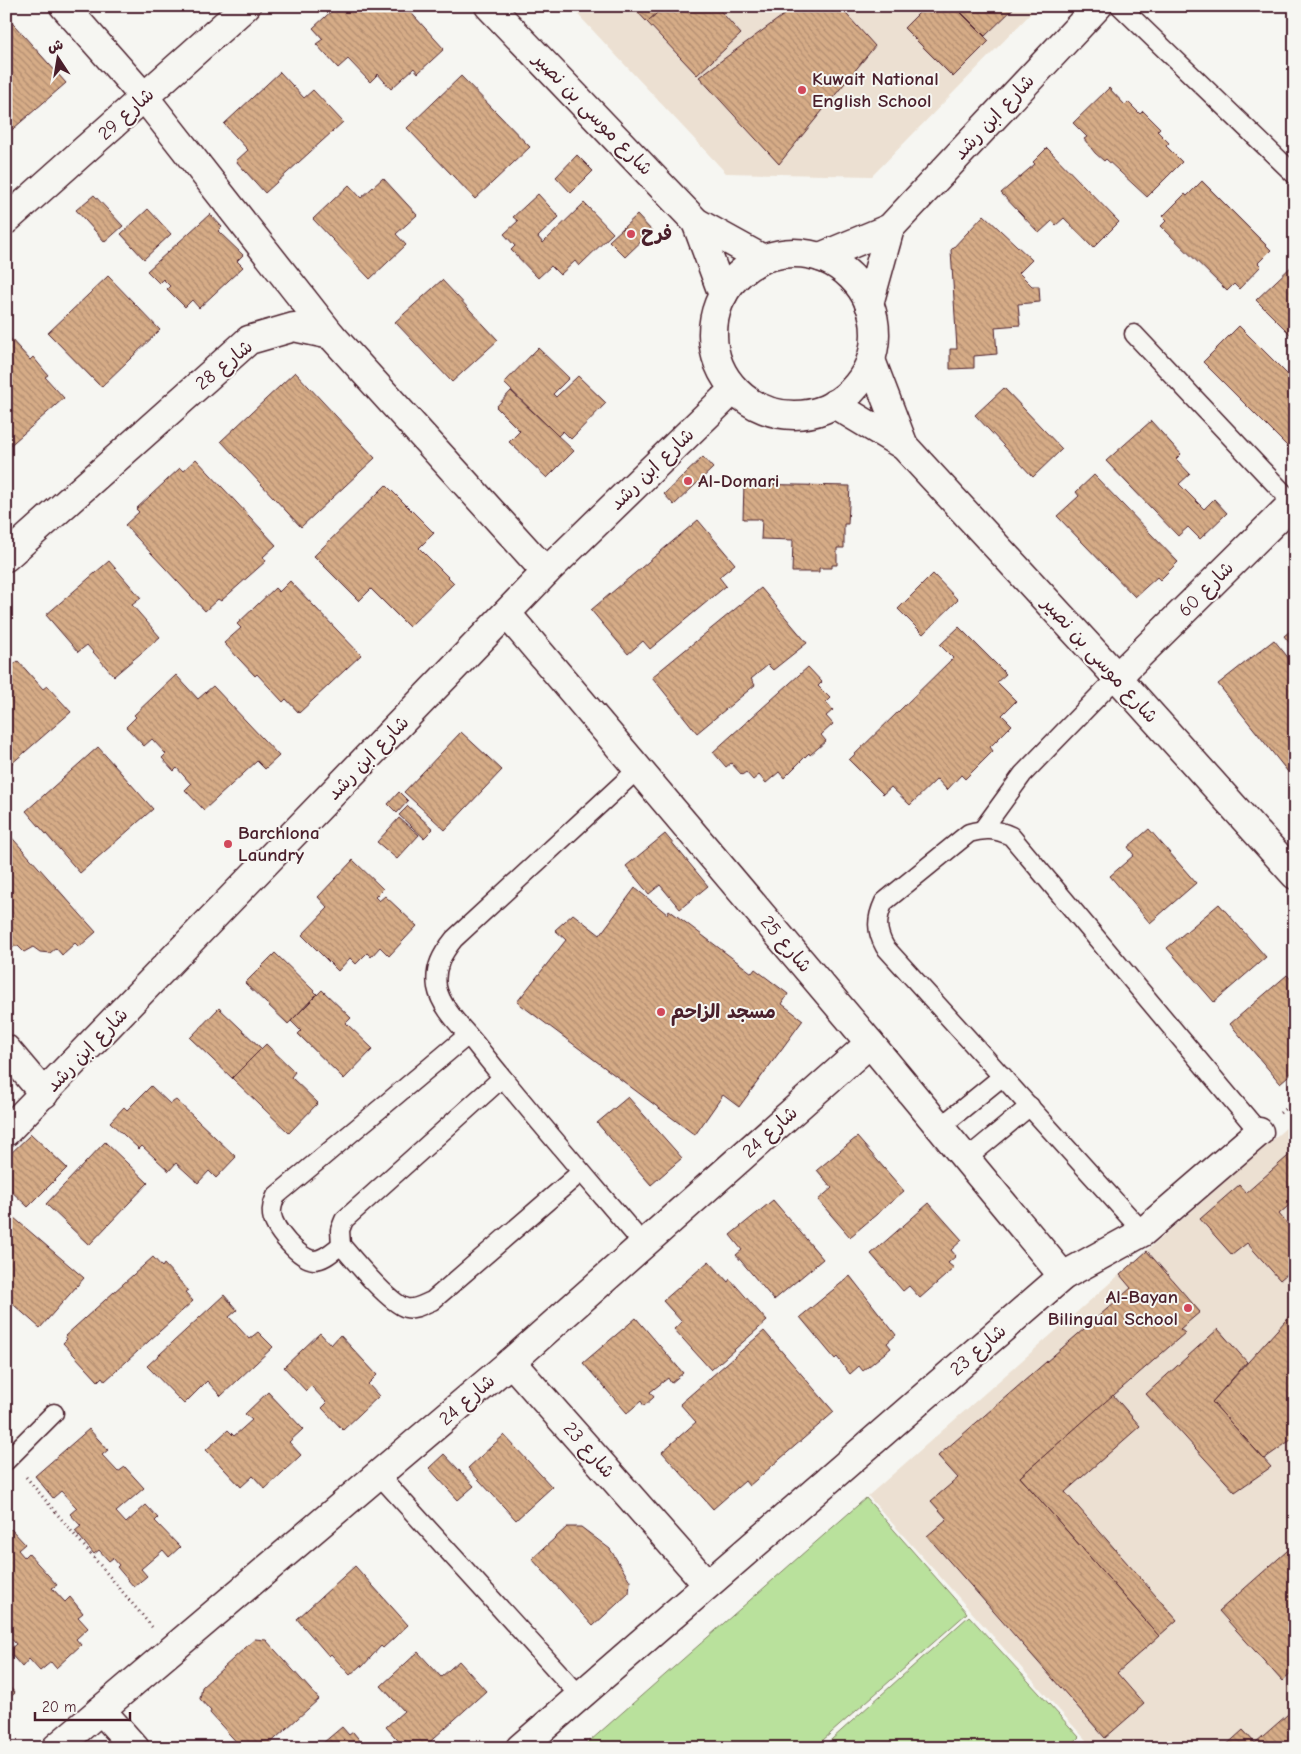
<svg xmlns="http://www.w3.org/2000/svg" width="1301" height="1754" font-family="'Comic Neue','Playpen Sans Arabic',sans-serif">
  <defs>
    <pattern id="building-back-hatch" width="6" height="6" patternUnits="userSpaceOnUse" patternTransform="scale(1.25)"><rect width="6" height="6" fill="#d6ac87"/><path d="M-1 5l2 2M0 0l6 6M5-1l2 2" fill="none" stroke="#b08b6f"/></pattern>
  </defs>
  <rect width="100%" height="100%" fill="#f6f6f2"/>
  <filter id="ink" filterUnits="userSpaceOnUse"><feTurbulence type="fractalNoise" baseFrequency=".02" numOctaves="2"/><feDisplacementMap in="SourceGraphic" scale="10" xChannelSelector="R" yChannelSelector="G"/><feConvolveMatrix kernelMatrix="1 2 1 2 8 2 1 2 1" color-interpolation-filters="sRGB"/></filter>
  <g filter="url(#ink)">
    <!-- built -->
    <g fill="#ece0d2">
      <path d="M570,6H1038L872,176L726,173Z"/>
      <path d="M1295,1120V1748H1093L868,1496Z"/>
    </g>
    <!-- green -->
    <g fill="#b9e19c" stroke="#828064">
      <path d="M866,1498L967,1613L814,1748H582Z"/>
      <path d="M969,1616L1079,1737L1068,1748H822Z"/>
    </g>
    <!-- building -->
    <g fill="url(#building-back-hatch)" stroke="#4a1f2b">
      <path d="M337,6H405L444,49L418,73L414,68L391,89L378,74L370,82L348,59L338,68L316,44L323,39L313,28Z"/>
      <path d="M632,6H665L647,22Z"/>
      <path d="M665,6H716L741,34L697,75L647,22Z"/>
      <path d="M796,6H839L875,46L779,164L699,77Z"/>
      <path d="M926,6H954L989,41L953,77L904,28Z"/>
      <path d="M955,6H1016L985,36Z"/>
      <path d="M6,16L66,83L6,135Z"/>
      <path d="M280,72L304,98L313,90L343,122L265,193L236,161L248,150L224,124Z"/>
      <path d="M461,76L530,147L475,199L407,128Z"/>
      <path d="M1109,88L1125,105L1128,102L1140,114L1143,111L1160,128L1157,131L1169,143L1166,146L1182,162L1147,197L1106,159L1104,161L1095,153L1084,139L1087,137L1073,123Z"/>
      <path d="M1047,148L1119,222L1093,248L1064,218L1056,225L1052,221L1039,233L1001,193L1035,164L1033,162Z"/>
      <path d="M577,155L593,171L571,193L556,177Z"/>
      <path d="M383,178L417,215L396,234L406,245L370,279L313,219L349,185L361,198Z"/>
      <path d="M1202,181L1271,250L1258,263L1261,266L1239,289L1234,284L1227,291L1161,226L1167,220L1163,216L1185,194L1187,196Z"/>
      <path d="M538,194L559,217L538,237L543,243L584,203L613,233L579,266L575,261L560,275L551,266L538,278L511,250L515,246L504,234L518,221L513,217Z"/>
      <path d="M94,195L123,226L105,242L76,210Z"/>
      <path d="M148,209L171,234L144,259L121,234Z"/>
      <path d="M210,214L222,227L218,231L243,255L237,261L243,267L199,308L192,300L185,307L167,289L170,286L163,279L159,283L147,271Z"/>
      <path d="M637,215L652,231L625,257L609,241Z"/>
      <path d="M984,215L1032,260L1019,273L1032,286H1039L1040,302L1018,304L1020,325L995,327L997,354L974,356V368L950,369V349H957L951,250Z"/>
      <path d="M1295,263V339L1256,300Z"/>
      <path d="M108,276L160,330L101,387L48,333Z"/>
      <path d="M442,280L498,340L452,382L395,322Z"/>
      <path d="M1239,326L1295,382V444L1290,449L1203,362Z"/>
      <path d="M10,338L30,360L33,357L48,375L45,377L64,398L6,449V342Z"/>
      <path d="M538,348L569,378L553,394L556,397L578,376L606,403L571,439L563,431L558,436L504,383Z"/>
      <path d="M295,372L375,458L301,527L221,441Z"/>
      <path d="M1004,388L1062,449L1033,477L975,415Z"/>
      <path d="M511,391L574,451L547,478L509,442L520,431L496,407Z"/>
      <path d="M1151,421L1181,454L1176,459L1190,474L1179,484L1204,509L1214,499L1227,513L1200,539L1188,527L1178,536L1106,461Z"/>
      <path d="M703,457L713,468L674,505L664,494Z"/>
      <path d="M196,459L276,545L263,557L266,561L221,601L218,599L205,611L125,525L139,512L136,509L180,468L183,471Z"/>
      <path d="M1094,475L1178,562L1160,580L1157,577L1135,597L1057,516L1079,496L1076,492Z"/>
      <path d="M744,484L850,486L848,524H844V548H837V565H832V568H819V572H792L793,540L761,539L762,519H743Z"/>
      <path d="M386,485L434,533L419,548L454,583L409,627L371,589L359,601L314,556Z"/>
      <path d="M698,520L735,564L719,577L726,586L650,649L643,641L628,654L591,610Z"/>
      <path d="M109,561L141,598L132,605L160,637L114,676L87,645L78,652L46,615Z"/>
      <path d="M933,574L958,600L923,634L898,609Z"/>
      <path d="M290,581L361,655L299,713L286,699L283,702L257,674L255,676L224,643L241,628L237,624L275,588L279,592Z"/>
      <path d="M761,588L807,643L773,670L768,665L751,679L755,685L697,733L652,677Z"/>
      <path d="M959,627L1006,674L997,682L1016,701L1002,715L1012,725L990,747L993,751L965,779L961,775L947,790L937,779L910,805L891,787L883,794L849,760L953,658L940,645Z"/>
      <path d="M1295,627V650L1284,636Z"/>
      <path d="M1274,640L1295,666V767L1288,772L1218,684Z"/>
      <path d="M18,661L43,689L47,686L71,712L10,765L6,761V671Z"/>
      <path d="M808,667L822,682L818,686L830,698L826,702L833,710L826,716L833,724L821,735L826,741L810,755L809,753L784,778L779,772L766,783L759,775L753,780L746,772L742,775L731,763L726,767L713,752Z"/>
      <path d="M176,675L198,699L213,686L279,756L265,769L257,761L204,810L185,790L191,784L177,768L174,771L162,758L166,754L152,739L144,746L126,727L136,717L134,715Z"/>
      <path d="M461,732L502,770L445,830L404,792Z"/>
      <path d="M98,747L153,809L80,873L26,811Z"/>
      <path d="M399,792L408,801L397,813L388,804Z"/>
      <path d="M408,806L433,829L424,838L399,815Z"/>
      <path d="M399,818L419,835L397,859L377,842Z"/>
      <path d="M1149,829L1196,883L1150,923L1110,876L1134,855L1128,847Z"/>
      <path d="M6,831L96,932L79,947L75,943L62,955L56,948L50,953L40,952L33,947L24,952L18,946L6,947Z"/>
      <path d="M665,834L708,886L680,909L660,885L649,894L626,866Z"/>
      <path d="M353,860L383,889L375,897L379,901L385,896L417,926L389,956L380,947L371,957L367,953L356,964L350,958L338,971L302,935L328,908L318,897Z"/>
      <path d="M635,888L667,914L669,910L752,973L755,969L788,994L782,1004L803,1020L739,1107L723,1095L695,1135L517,1002L566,940L555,930L573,914L600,935Z"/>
      <path d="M1219,904L1266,957L1214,1002L1167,948Z"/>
      <path d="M275,953L317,994L288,1024L245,983Z"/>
      <path d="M1287,975L1295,984V1070L1280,1083L1230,1024Z"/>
      <path d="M322,990L351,1018L346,1023L373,1049L344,1079L298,1034L301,1031L291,1021Z"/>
      <path d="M219,1008L262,1049L232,1078L190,1038Z"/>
      <path d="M266,1044L295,1072L291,1077L318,1103L289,1133L232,1078Z"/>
      <path d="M151,1086L170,1104L176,1100L236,1157L216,1178L209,1171L198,1183L176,1163L169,1171L142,1146L139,1149L110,1122L124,1107L127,1110Z"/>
      <path d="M628,1097L682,1158L651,1185L597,1123Z"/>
      <path d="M31,1134L67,1168L28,1207L6,1186V1158Z"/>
      <path d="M857,1137L904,1191L850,1237L818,1200L832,1188L817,1170Z"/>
      <path d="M105,1142L148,1183L89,1245L46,1204Z"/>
      <path d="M1295,1150V1200L1279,1214L1295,1233V1267L1280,1280L1247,1243L1232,1255L1200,1219L1239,1185L1246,1193Z"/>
      <path d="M773,1200L823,1259L774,1300L736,1255L742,1250L730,1235Z"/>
      <path d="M929,1203L962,1240L951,1250L956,1256L948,1263L954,1268L920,1298L909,1286L903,1291L871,1254Z"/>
      <path d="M6,1211L84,1278L40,1328L6,1298V1293L11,1287L6,1283Z"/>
      <path d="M1147,1251L1200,1312L1180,1329L1185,1333L1020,1477L1159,1636L1117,1673L1144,1704L1105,1738L927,1536L947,1519L931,1501L958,1478L938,1456L1131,1288L1120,1275Z"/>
      <path d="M153,1257L162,1267L164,1264L188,1290L185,1292L193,1301L105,1381L102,1377L98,1381L63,1343L67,1339L65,1336Z"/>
      <path d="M709,1261L728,1282L730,1279L767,1321L711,1370L674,1329L682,1322L663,1301Z"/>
      <path d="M850,1276L896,1335L887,1343L891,1348L863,1371L859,1366L850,1374L837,1357L835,1359L800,1317Z"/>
      <path d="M224,1295L237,1310L229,1317L249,1339L258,1332L273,1347L221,1396L207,1381L184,1404L147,1366Z"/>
      <path d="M1295,1310V1437L1264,1459L1212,1402Z"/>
      <path d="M636,1318L683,1373L671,1383L668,1378L650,1392L654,1397L644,1406L641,1401L627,1413L583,1363Z"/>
      <path d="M1218,1329L1247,1362L1212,1402L1271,1467L1235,1492L1146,1394Z"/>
      <path d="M764,1331L834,1412L749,1486L745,1481L713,1509L662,1452L696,1422L680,1404Z"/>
      <path d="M320,1333L331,1345L340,1335L377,1375L368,1384L379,1396L343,1430L322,1408L327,1403L311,1386L306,1391L284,1367Z"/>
      <path d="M268,1392L303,1429L289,1442L301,1455L265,1489L253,1476L241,1487L206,1450L228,1430L234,1436L252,1420L245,1414Z"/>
      <path d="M1113,1395L1140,1426L1065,1492L1177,1620L1159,1636L1020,1477Z"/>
      <path d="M89,1429L108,1450L102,1455L118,1472L125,1467L144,1488L116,1512L126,1523L146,1505L158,1518L155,1521L180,1547L169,1557L163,1550L141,1569L147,1576L134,1587L117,1567L119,1565L113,1558L109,1561L99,1550L94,1554L75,1531L81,1526L70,1514L77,1508L61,1491L53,1498L35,1476Z"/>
      <path d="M504,1435L552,1487L516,1520L468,1468Z"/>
      <path d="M444,1454L474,1486L458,1500L429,1468Z"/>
      <path d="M567,1527H581L610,1549L630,1581L629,1593L593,1626L532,1559Z"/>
      <path d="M11,1529L25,1544L18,1550L24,1557L28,1553L57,1585L52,1588L65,1602L70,1597L83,1613L78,1617L88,1628L76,1639L81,1645L56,1668L51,1662L40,1671L29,1659L22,1667L8,1651L16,1644L6,1633V1622L11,1617L6,1613V1534Z"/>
      <path d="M1295,1544V1669L1282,1681L1219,1611Z"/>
      <path d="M355,1566L408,1625L383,1648L381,1646L362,1667L361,1665L350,1675L331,1654L329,1656L297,1619Z"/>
      <path d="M255,1639L266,1640L319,1699L265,1748H245L241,1747L210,1713L211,1711L200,1699L202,1687Z"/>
      <path d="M418,1652L441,1677L459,1661L486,1691L423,1748H405L386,1727L404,1711L381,1686Z"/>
      <path d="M6,1683L15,1693L6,1701Z"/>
      <path d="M1295,1708V1748H1223L1243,1730L1255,1743Z"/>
      <path d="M342,1727L349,1735L353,1732L366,1748H317Z"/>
    </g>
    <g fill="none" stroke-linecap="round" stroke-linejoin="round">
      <!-- service casing -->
      <g stroke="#4a1f2b" stroke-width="21">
        <g id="service">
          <path d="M1120,6L1295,175"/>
          <path d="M1134,334L1293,503"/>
          <path d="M637,770L454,939C442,954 434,968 437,987C441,1009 465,1030 478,1047C531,1114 588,1179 644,1245"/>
          <path d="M983,829L1023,774L1117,677"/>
          <path d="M502,1078L344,1220L340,1230L341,1245C353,1259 389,1303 406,1308C415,1310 424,1304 432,1301L581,1172"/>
          <path d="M939,1128L1003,1076"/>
          <path d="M965,1160L1030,1106"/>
          <path d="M1143,1232L885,947C876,931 876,919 884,902L969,833C985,828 996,829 1011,836L1259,1132"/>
          <path d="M341,1245C333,1251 324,1260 314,1260C299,1259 274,1229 272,1215C271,1208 273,1203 276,1196L468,1035"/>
          <path d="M6,1461L54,1413"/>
          <path d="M379,1475L580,1696"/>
        </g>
      </g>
      <!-- minor casing -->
      <g stroke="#4a1f2b" stroke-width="31">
        <g id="minor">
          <path d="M64,6L145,98L331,335"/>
          <path d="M6,220L246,6"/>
          <path d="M6,557L249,340L294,327L331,335L546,572"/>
          <path d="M507,614L870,1043L1063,1276"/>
          <path d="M1117,677L1295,501"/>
          <path d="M6,1049L44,1094"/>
          <path d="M511,1362L707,1584"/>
          <path d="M101,1710L135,1748"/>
          <path d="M56,1748L511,1362L870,1043"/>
          <path d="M520,1748L1063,1276L1143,1232L1259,1132"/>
        </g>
      </g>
      <!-- tertiary casing -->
      <g stroke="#4a1f2b" stroke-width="31">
        <g id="tertiary">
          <path d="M489,6L696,222L763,259"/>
          <path d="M696,222L723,295"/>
          <circle cx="794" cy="334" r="81"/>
          <path d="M820,257L890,228L1098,6"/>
          <path d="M869,304L890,228"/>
          <path d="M871,360L904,446"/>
          <path d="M834,404L904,446L1117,677L1295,875"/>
          <path d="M6,1132L546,572L734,389"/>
        </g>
      </g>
      <!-- path -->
      <g stroke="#4a1f2b" stroke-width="3" stroke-dasharray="1 4" stroke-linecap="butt">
        <path d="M1280,1113L1295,1101"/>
        <path d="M26,1477L152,1627"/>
      </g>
      <!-- service -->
      <use href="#service" stroke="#f6f6f2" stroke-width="18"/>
      <!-- minor -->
      <use href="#minor" stroke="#f6f6f2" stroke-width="28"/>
      <!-- tertiary -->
      <use href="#tertiary" stroke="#f6f6f2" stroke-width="28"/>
    </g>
  </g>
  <!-- markers -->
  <g fill="#d1495b" stroke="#f6f6f2" stroke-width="2">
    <circle cx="802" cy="90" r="5"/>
    <circle cx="631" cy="234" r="5"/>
    <circle cx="688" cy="481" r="5"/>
    <circle cx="228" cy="844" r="5"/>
    <circle cx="661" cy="1012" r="5"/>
    <circle cx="1188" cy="1308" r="5"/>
  </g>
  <g text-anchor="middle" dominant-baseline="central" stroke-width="4" stroke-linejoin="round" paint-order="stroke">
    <!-- poi labels -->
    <g font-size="19" font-weight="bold" fill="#4a1f2b" stroke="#f6f6f2" text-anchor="start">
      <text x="812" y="79">Kuwait National<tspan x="812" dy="22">English School</tspan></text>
      <text x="641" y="234">فرح</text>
      <text x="698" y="481">Al-Domari</text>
      <text x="238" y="833">Barchlona<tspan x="238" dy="22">Laundry</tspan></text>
      <text x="671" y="1012">مسجد الزاحم</text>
      <text x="1178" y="1297" text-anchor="end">Al-Bayan<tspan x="1178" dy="22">Bilingual School</tspan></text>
    </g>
    <!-- street labels -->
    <g font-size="19" fill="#4a1f2b" stroke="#f6f6f2">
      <text transform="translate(126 114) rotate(-42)">شارع 29</text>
      <text transform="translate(593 114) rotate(46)">شارع موسى بن نصير</text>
      <text transform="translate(994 117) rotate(-47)">شارع ابن رشد</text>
      <text transform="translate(224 365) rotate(-39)">شارع 28</text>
      <text transform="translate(652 469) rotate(-44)">شارع ابن رشد</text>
      <text transform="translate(1206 589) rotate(-45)">شارع 60</text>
      <text transform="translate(1100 660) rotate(48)">شارع موسى بن نصير</text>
      <text transform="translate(368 758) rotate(-46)">شارع ابن رشد</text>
      <text transform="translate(786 944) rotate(50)">شارع 25</text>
      <text transform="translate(87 1050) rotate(-46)">شارع ابن رشد</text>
      <text transform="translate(770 1132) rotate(-42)">شارع 24</text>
      <text transform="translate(978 1350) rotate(-41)">شارع 23</text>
      <text transform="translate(467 1400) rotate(-41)">شارع 24</text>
      <text transform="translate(589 1450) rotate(49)">شارع 23</text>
    </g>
  </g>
  <!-- margin -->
  <rect width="1301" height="1754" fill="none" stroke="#f6f6f2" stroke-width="25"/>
  <rect x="12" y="12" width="1276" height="1729" fill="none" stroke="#4a1f2b" stroke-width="2" filter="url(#ink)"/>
  <!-- north arrow -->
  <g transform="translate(58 58) rotate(348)" stroke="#f6f6f2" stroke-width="4" paint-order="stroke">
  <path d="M0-4L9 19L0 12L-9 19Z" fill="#4a1f2b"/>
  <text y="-8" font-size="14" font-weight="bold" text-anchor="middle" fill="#4a1f2b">ش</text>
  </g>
  <!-- scale -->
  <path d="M35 1712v8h95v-8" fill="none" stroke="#4a1f2b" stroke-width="2.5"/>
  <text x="42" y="1712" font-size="15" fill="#4a1f2b" stroke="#f6f6f2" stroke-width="4" paint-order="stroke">20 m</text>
</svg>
